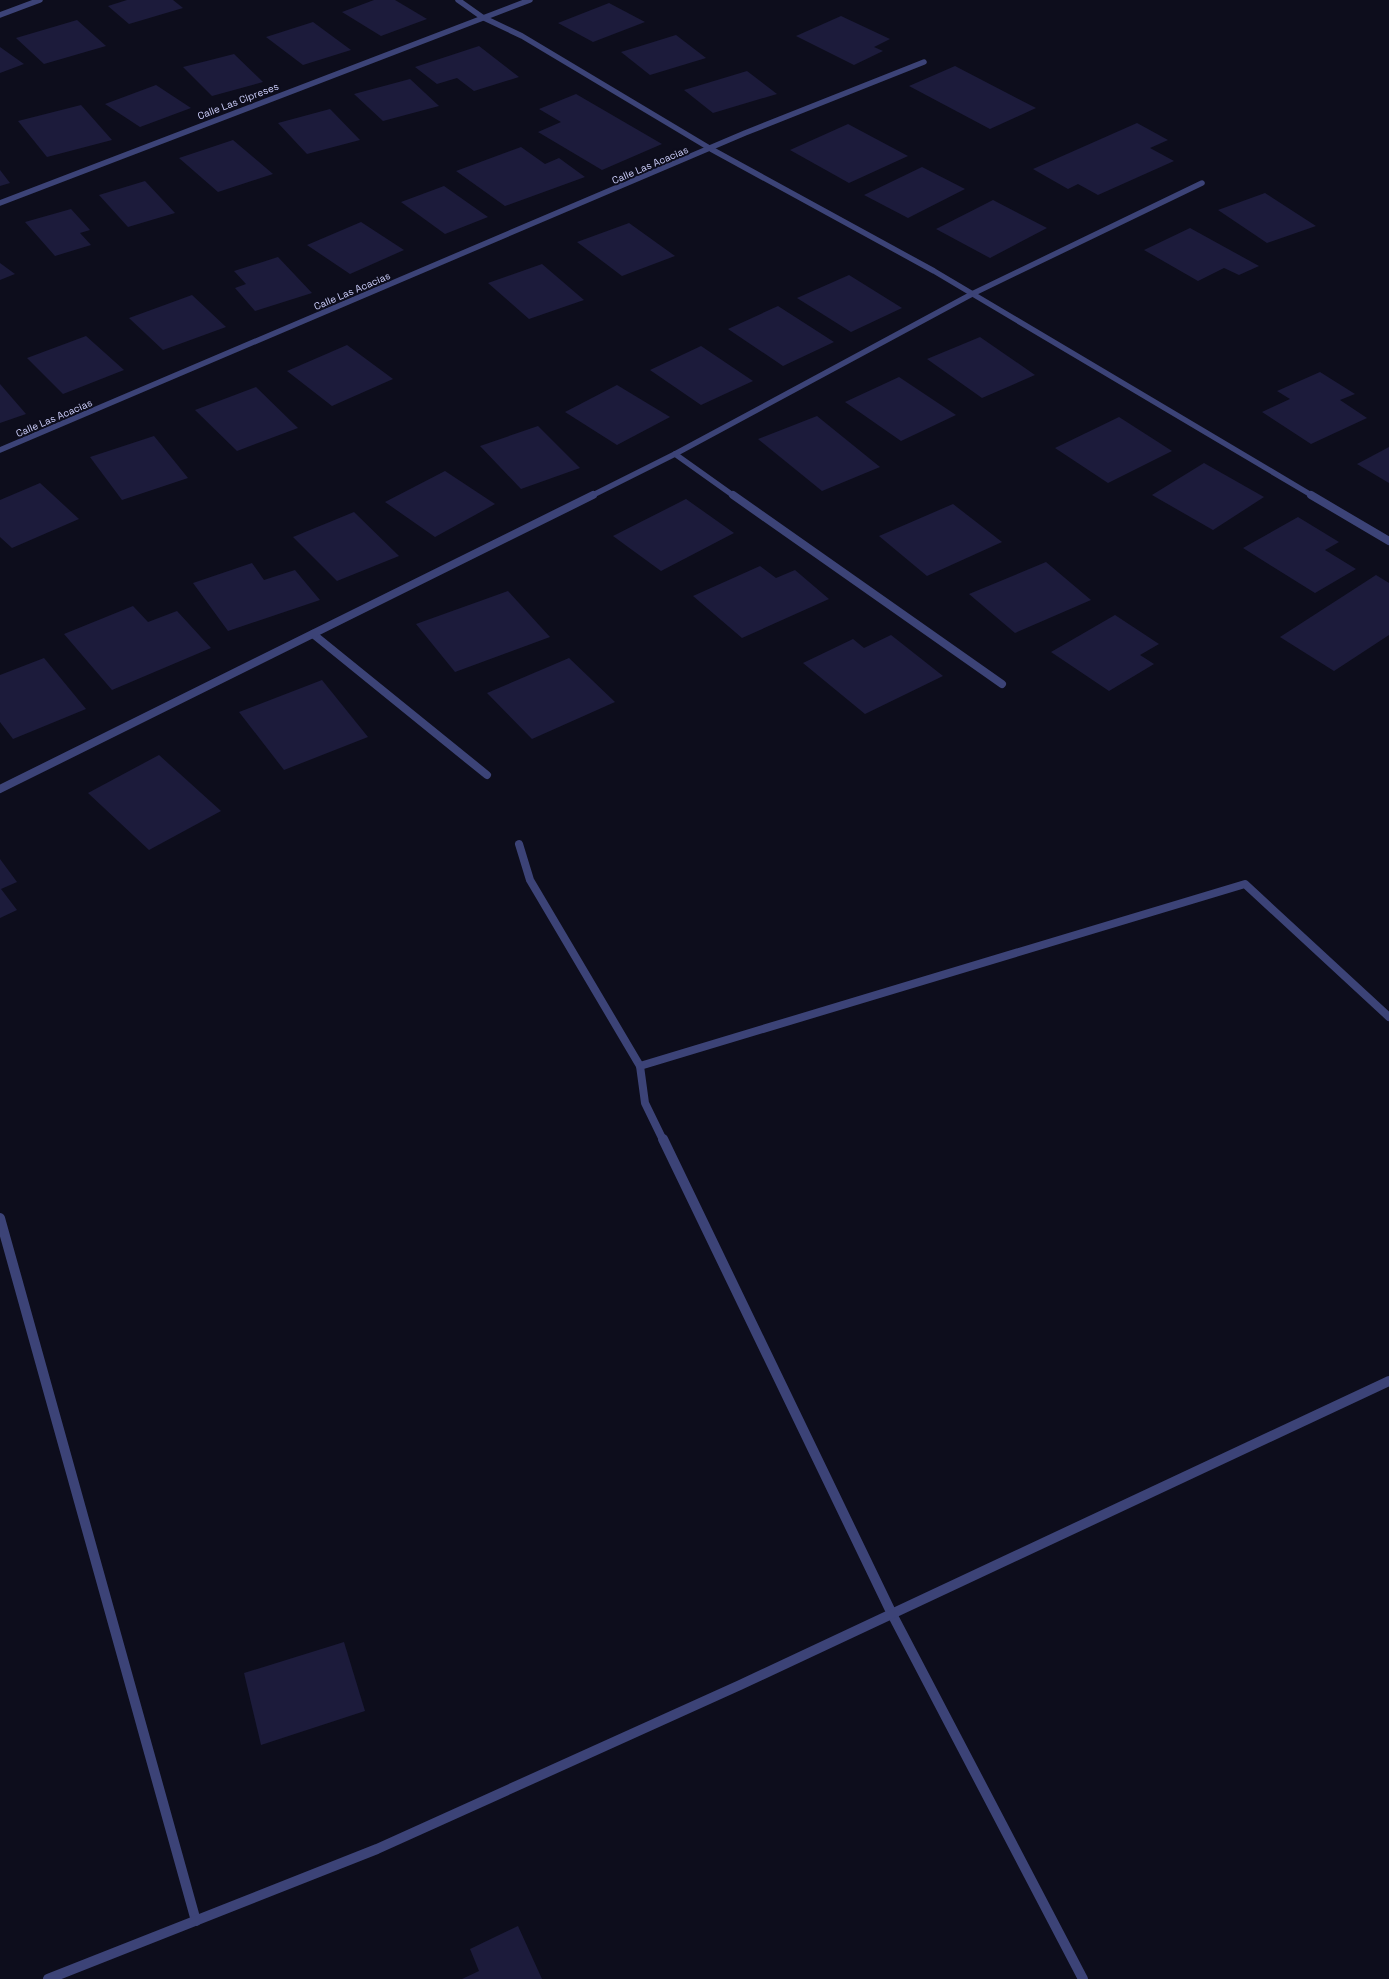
<svg xmlns="http://www.w3.org/2000/svg" width="1389" height="1979" font-family="'Space Grotesk',sans-serif">
  <rect width="100%" height="100%" fill="#0d0d1c"/>
  <!-- building -->
  <g fill="#1c1b3b">
    <path d="M127,0H173L183,8L129,24L108,6Z"/>
    <path d="M374,0H395L427,19L381,36L342,12Z"/>
    <path d="M609,3L645,22L593,42L558,23Z"/>
    <path d="M841,16L890,39L874,47L883,51L854,65L796,36Z"/>
    <path d="M77,20L106,46L44,64L16,38Z"/>
    <path d="M313,22L351,50L303,65L266,37Z"/>
    <path d="M676,35L706,58L650,75L621,52Z"/>
    <path d="M479,46L519,77L474,91L457,78L437,84L415,67Z"/>
    <path d="M0,47L24,64L0,73Z"/>
    <path d="M234,54L263,82L212,96L183,67Z"/>
    <path d="M955,66L1036,108L990,129L909,86Z"/>
    <path d="M747,71L777,94L713,113L684,90Z"/>
    <path d="M410,79L439,106L383,121L354,94Z"/>
    <path d="M156,85L191,108L140,127L105,104Z"/>
    <path d="M576,94L662,144L602,170L538,132L561,122L539,109Z"/>
    <path d="M81,105L112,140L47,157L18,121Z"/>
    <path d="M330,109L360,140L307,154L278,123Z"/>
    <path d="M1137,123L1168,140L1150,148L1174,161L1098,195L1078,184L1068,189L1033,169Z"/>
    <path d="M848,124L908,156L849,183L790,150Z"/>
    <path d="M233,140L273,174L218,192L179,158Z"/>
    <path d="M521,147L545,164L559,158L585,177L505,206L456,171Z"/>
    <path d="M922,167L965,189L908,218L864,195Z"/>
    <path d="M0,170L10,183L0,186Z"/>
    <path d="M145,181L175,213L128,227L99,195Z"/>
    <path d="M444,186L488,217L445,234L401,202Z"/>
    <path d="M1265,193L1316,226L1267,243L1218,210Z"/>
    <path d="M993,200L1047,228L990,258L936,229Z"/>
    <path d="M71,209L90,230L80,233L91,245L55,256L25,222Z"/>
    <path d="M361,222L404,250L350,274L307,245Z"/>
    <path d="M629,223L675,256L622,276L577,242Z"/>
    <path d="M1190,228L1259,266L1239,275L1224,268L1198,281L1144,250Z"/>
    <path d="M278,257L312,293L255,311L235,288L246,284L234,271Z"/>
    <path d="M0,263L15,274L0,280Z"/>
    <path d="M542,264L584,300L529,319L488,283Z"/>
    <path d="M849,275L902,308L851,332L797,298Z"/>
    <path d="M192,295L226,327L163,350L129,318Z"/>
    <path d="M778,306L834,342L783,366L728,329Z"/>
    <path d="M86,336L124,370L63,394L27,358Z"/>
    <path d="M980,337L1035,375L982,398L927,359Z"/>
    <path d="M347,345L393,379L332,406L287,371Z"/>
    <path d="M701,346L753,381L701,405L650,370Z"/>
    <path d="M1320,372L1355,394L1340,400L1367,418L1311,444L1262,412L1290,399L1277,391Z"/>
    <path d="M899,377L956,415L901,441L845,402Z"/>
    <path d="M0,384L26,414L0,423Z"/>
    <path d="M617,385L670,417L617,445L565,412Z"/>
    <path d="M256,387L298,428L237,451L195,410Z"/>
    <path d="M817,416L880,467L822,491L758,439Z"/>
    <path d="M1119,417L1172,451L1108,483L1055,448Z"/>
    <path d="M538,426L580,468L521,489L480,446Z"/>
    <path d="M154,436L188,478L122,500L90,457Z"/>
    <path d="M1389,447V483L1357,464Z"/>
    <path d="M1204,463L1264,497L1213,530L1152,495Z"/>
    <path d="M445,471L495,504L435,537L385,502Z"/>
    <path d="M40,483L79,519L12,548L0,537V500Z"/>
    <path d="M686,499L734,533L661,571L613,536Z"/>
    <path d="M953,504L1002,542L927,576L879,536Z"/>
    <path d="M354,512L399,556L337,581L293,537Z"/>
    <path d="M1298,517L1339,542L1325,550L1356,569L1315,593L1243,548Z"/>
    <path d="M1046,562L1091,600L1015,633L969,594Z"/>
    <path d="M252,563L264,580L295,570L320,600L228,631L193,583Z"/>
    <path d="M760,566L776,578L795,570L829,599L742,638L693,596Z"/>
    <path d="M1376,575L1389,583V635L1334,671L1280,637Z"/>
    <path d="M508,591L550,637L455,672L416,624Z"/>
    <path d="M133,606L148,622L177,611L211,648L112,690L64,634Z"/>
    <path d="M1115,615L1159,644L1140,655L1154,664L1109,691L1051,652Z"/>
    <path d="M891,635L943,676L865,714L803,663L853,639L864,648Z"/>
    <path d="M44,658L86,709L13,739L0,722V675Z"/>
    <path d="M569,658L615,702L532,739L487,693Z"/>
    <path d="M322,680L368,737L284,770L239,712Z"/>
    <path d="M159,755L221,811L149,850L88,793Z"/>
    <path d="M0,859L17,882L1,889L17,910L0,918Z"/>
    <path d="M344,1642L365,1711L261,1745L244,1673Z"/>
    <path d="M518,1926L542,1979H462L479,1971L470,1949Z"/>
  </g>
  <g fill="none" stroke-linecap="round" stroke-linejoin="round">
    <!-- minor-far2 -->
    <g stroke="#3c4377" stroke-width="5.5">
      <path d="M458,0L482,17L522,36L711,149L934,271L1313,496"/>
      <path d="M0,15L40,0"/>
      <path d="M0,203L530,0"/>
      <path d="M0,450L745,133L924,62"/>
      <path d="M675,454L734,496"/>
      <path d="M591,496L675,454L972,294L1202,183"/>
    </g>
    <!-- minor-far1 -->
    <g stroke="#3c4377" stroke-width="8">
      <path d="M733,495L1002,684"/>
      <path d="M1311,495L1389,541"/>
      <path d="M313,634L487,775"/>
      <path d="M0,789L593,495"/>
      <path d="M519,844L530,880L640,1066L645,1103L663,1140"/>
      <path d="M640,1066L1245,884L1389,1017"/>
    </g>
    <!-- minor -->
    <g stroke="#3c4377" stroke-width="10">
      <path d="M663,1139L892,1614L1083,1979"/>
      <path d="M0,1218L196,1921"/>
      <path d="M48,1979L377,1849L740,1685L1389,1381"/>
    </g>
  </g>
  <g text-anchor="middle" dominant-baseline="central" stroke-width="4" stroke-linejoin="round" paint-order="stroke">
    <!-- far-street labels -->
    <g font-size="10" fill="#cccefb" stroke="#0d0d1c">
      <text transform="translate(238 101) rotate(-21)">Calle Las Cipreses</text>
      <text transform="translate(650 165) rotate(-23)">Calle Las Acacias</text>
      <text transform="translate(352 291) rotate(-23)">Calle Las Acacias</text>
      <text transform="translate(54 418) rotate(-23)">Calle Las Acacias</text>
    </g>
  </g>
</svg>
